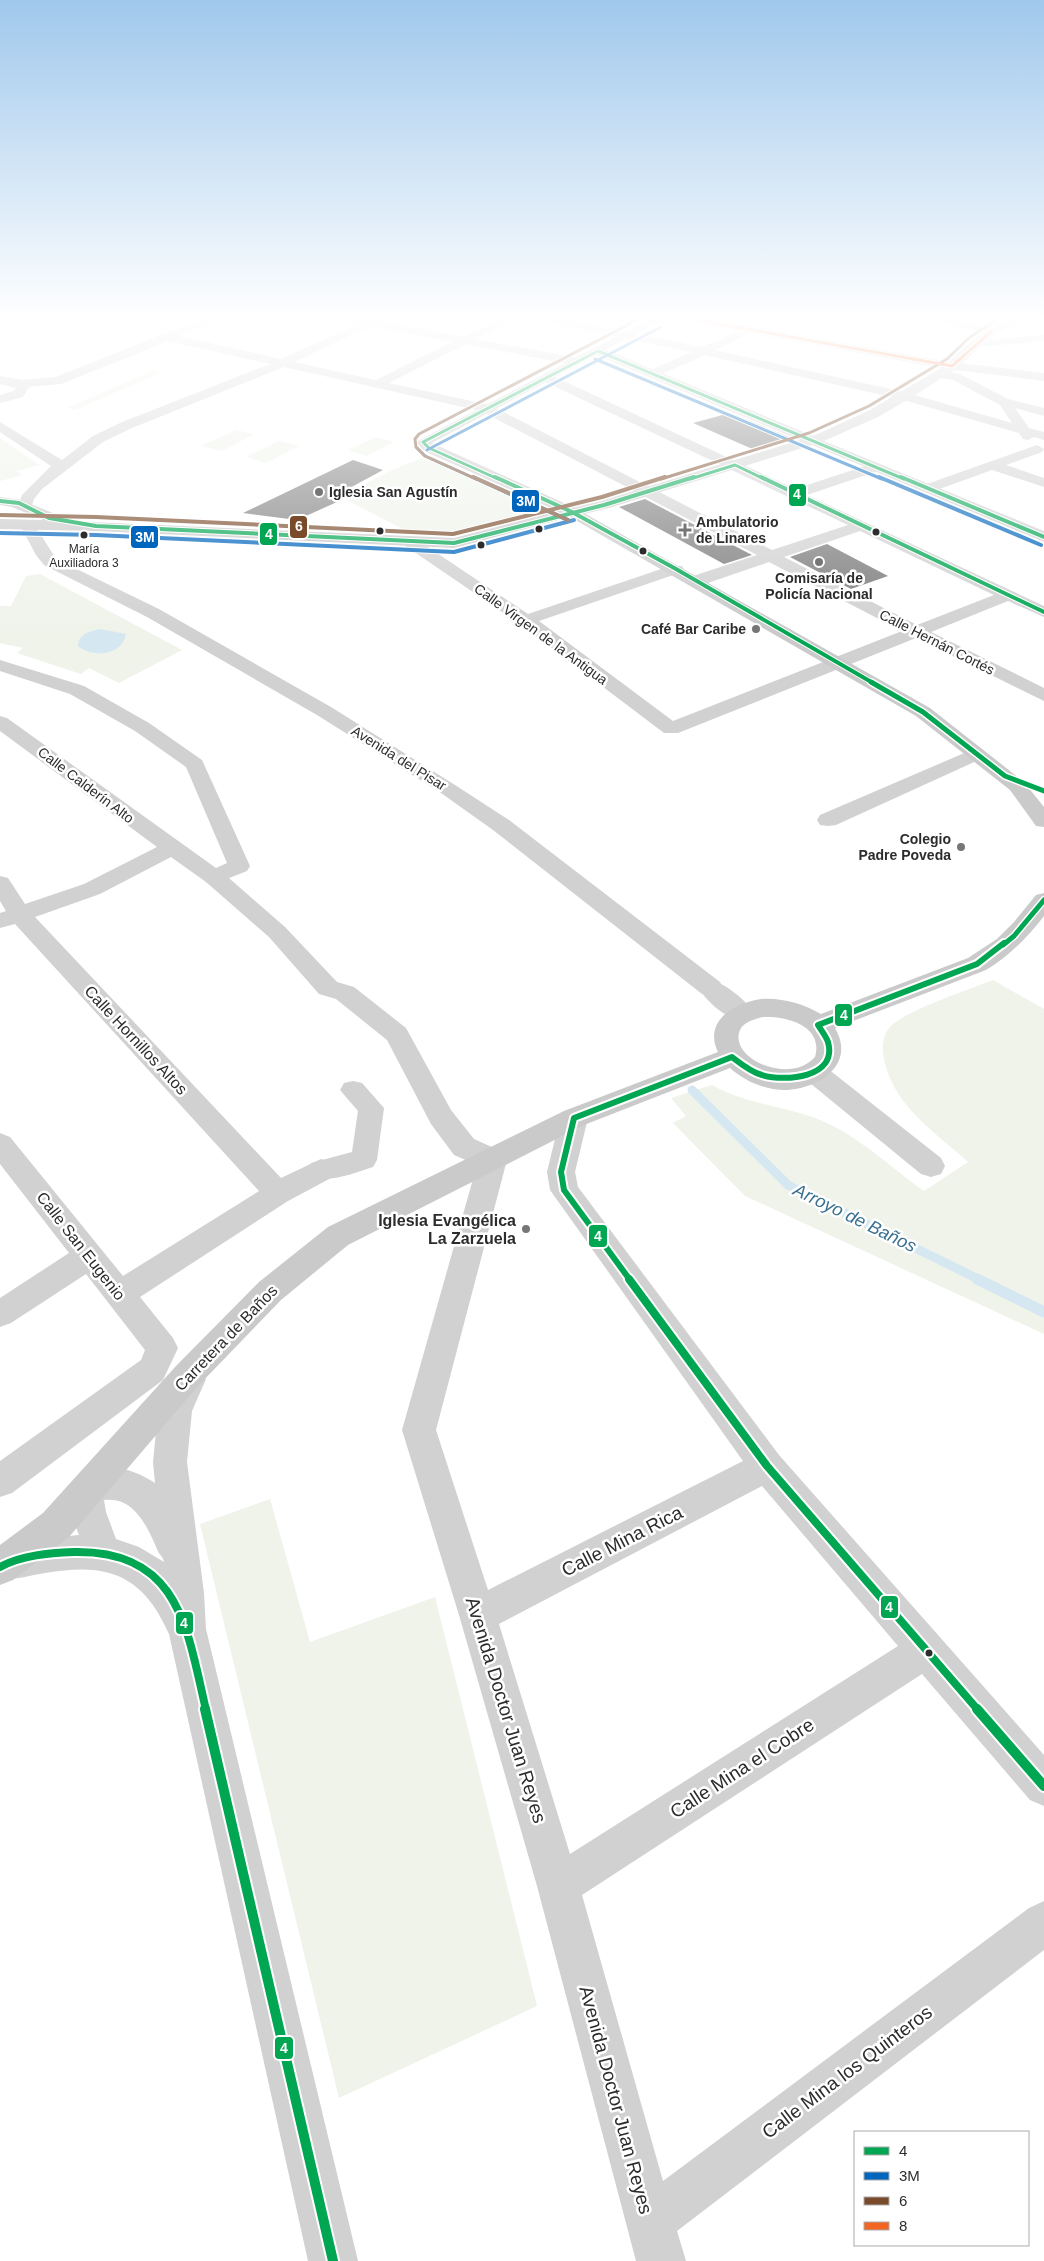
<svg xmlns="http://www.w3.org/2000/svg" width="1044" height="2261" font-family="Arial,sans-serif">
  <rect width="100%" height="100%" fill="#fff"/>
  <!-- green -->
  <g fill="#eff3ea">
    <path d="M154,370L161,373L75,410L67,408Z"/>
    <path d="M236,430L254,434L222,451L201,446Z"/>
    <path d="M376,437L394,442L366,456L348,450Z"/>
    <path d="M0,438L39,465L17,471L22,475L0,481Z"/>
    <path d="M279,441L299,446L266,463L246,457Z"/>
    <path d="M427,456L536,503L537,513L451,536L414,535L345,499L357,494L351,491L390,471Z"/>
    <path d="M40,574L182,650L119,683L89,668L81,674L17,653L23,648L0,643V606H11L26,576Z"/>
    <path d="M993,980L1044,1009V1334L745,1196L673,1123L686,1116L671,1098L712,1085C745,1104 785,1106 820,1120C859,1136 890,1167 924,1191L968,1162C933,1130 890,1104 883,1053C882,1043 884,1032 892,1025C910,1009 968,990 993,980Z"/>
    <path d="M270,1499L310,1642L435,1597L537,2006L339,2098L200,1524Z"/>
  </g>
  <!-- water -->
  <path fill="#d5e7f1" d="M100,629L126,634C122,656 93,658 78,646C79,633 89,632 100,629Z"/>
  <g fill="none" stroke-linecap="round" stroke-linejoin="round">
    <!-- stream-far1 -->
    <path stroke="#d5e7f1" stroke-width="9" d="M692,1090L788,1185L980,1280"/>
    <!-- stream -->
    <path stroke="#d5e7f1" stroke-width="11" d="M977,1279L1044,1312"/>
  </g>
  <!-- building -->
  <g fill="#7d7d7d">
    <path d="M730,413L794,439L757,451L693,423Z"/>
    <path d="M353,460L383,470L346,490L357,493L297,520L243,513Z"/>
    <path d="M645,499L752,555L724,564L619,507Z"/>
    <path d="M827,544L888,576L851,589L790,557Z"/>
  </g>
  <g fill="none" stroke-linecap="round" stroke-linejoin="round">
    <!-- pedestrian -->
    <g fill="#d1d1d1" fill-rule="evenodd">
      <path d="M1044,335V341L975,347L969,344L975,341Z"/>
      <path d="M939,370L960,374L1008,399L1044,408V416L1015,408L1029,428L1044,432V440L1034,437L1028,440L1023,439L1019,433L900,399L898,396L904,392L1012,423L1000,405L953,380L935,377L933,374Z"/>
      <path d="M214,870L222,872L285,927L288,932L285,937L277,939L269,937L206,882L203,877L206,872Z"/>
      <path d="M353,1081L362,1083L384,1108L377,1160L373,1167C355,1173 330,1183 311,1177L307,1170L311,1163L352,1152L358,1111L340,1090L344,1083Z"/>
    </g>
    <!-- minor -->
    <g fill="#d1d1d1" fill-rule="evenodd">
      <path d="M202,319H218L179,336L281,359L358,324L353,322L352,319H383L381,321L463,337L499,319H513L476,339L577,358L583,362L577,366L466,344L389,383L490,405L772,550L848,525L543,381L541,378L543,375H551L795,489L871,464H881L883,467L881,470L807,495L1044,606V617L1008,601L931,632L1044,688V701L916,638L678,733H664L520,624L404,545L402,542L404,539H416L528,614L670,566H682L684,569L682,572L539,621L673,721L902,631L769,562L702,585H690L688,581L690,577L757,555L481,411L284,367L132,428L103,442L42,489L34,499L31,508H21L18,505L22,495L51,466L0,432V422L62,460L93,436L122,422L270,364L168,341L61,384L29,387L23,397L0,403V395L13,391L16,388L0,384V376L22,380L55,377ZM371,326L452,342L376,380L294,362ZM860,531L994,595L917,625L784,557Z"/>
      <path d="M541,319H563L702,347L751,326L755,327V331L715,350L904,392L910,396L904,400L705,355L653,378L649,377L647,374L649,371L691,352L547,322Z"/>
      <path d="M930,319H951L996,329L998,331L992,334L932,321Z"/>
      <path d="M952,362L1044,373V381L948,369L946,366Z"/>
      <path d="M1037,445L1044,449L1042,452L1006,465L1044,478V487L992,470L934,491H924L922,488L924,485Z"/>
      <path d="M0,660L84,686L149,723L202,760L250,866L247,871L214,884L206,882L171,857L100,894L35,917L281,1178L321,1159L331,1162L335,1170L331,1178L288,1201L140,1297L173,1338L178,1348L163,1380L12,1493L0,1497V1461L141,1360L145,1350L86,1274L11,1323L0,1327V1298L69,1253L0,1164V1133L10,1137L123,1276L259,1191L15,924L0,928V913L6,911L0,901V876L8,878L25,904L84,884L157,847L0,731V716L7,718L216,868L227,863L186,767L135,731L70,694L0,671Z"/>
      <path d="M976,748L983,750L986,754L983,758L836,825L828,826L820,825L817,820L820,815Z"/>
      <path d="M277,924L285,927L337,982L354,987L406,1028L451,1110L474,1139L503,1152L507,1160L436,1430L488,1590L743,1461L550,1190L547,1172L560,1118L564,1111L574,1108L584,1111L588,1118L575,1172L578,1187L779,1455L1044,1755V1806L1030,1800L922,1674L582,1895L663,2181L1029,1908L1044,1901V1950L677,2231L686,2261H636L537,1886L459,1615L402,1430L477,1165L454,1155L431,1124L387,1040L336,999L319,994L269,937L265,932L269,927ZM762,1486L898,1646L570,1854L499,1624Z"/>
      <path d="M711,980C726,984 746,1000 754,1013L750,1019C731,1024 708,1004 699,988L702,982Z"/>
      <path d="M814,1062L823,1065L941,1158L945,1166L941,1174L931,1177L921,1174L805,1079L801,1072L805,1065Z"/>
      <path d="M190,1365L201,1369L206,1379L192,1411L187,1462L204,1593L206,1629L358,2261H308L169,1634C143,1575 108,1562 45,1573C29,1575 15,1582 0,1576V1548L28,1540L79,1535C74,1522 67,1508 68,1493C68,1486 73,1482 77,1478C94,1455 136,1470 155,1483L153,1462L158,1411L179,1369ZM104,1500C134,1496 147,1526 157,1549C159,1555 163,1556 164,1562L139,1547L116,1539L106,1512Z"/>
    </g>
    <!-- tertiary -->
    <g fill="#d1d1d1" fill-rule="evenodd">
      <path d="M686,319H710L949,362C971,341 993,319 1025,319L996,333L956,369L909,399L878,417L824,441L1044,531V542L812,445L609,508L572,517L567,515L564,512L567,509L601,501L800,440L594,354V348H602L813,436L868,411L941,368L692,322Z"/>
      <path d="M28,520L33,522L56,559L159,609L331,707L455,785L509,820L720,982L723,988L720,994L711,996L702,994L493,830L441,793L317,715L147,617L44,565L36,555L20,525Z"/>
    </g>
    <!-- secondary -->
    <g fill="#cacaca" fill-rule="evenodd">
      <path d="M649,319H663L432,443L577,509L930,708L1024,782L1044,807V827L1036,826L1010,790L916,716L570,517L454,548L96,531L0,529V519L43,520L12,507L0,505V497L21,500L65,518L68,521L454,538L558,511L424,451L416,442Z"/>
      <path d="M1044,893V916C1027,938 1009,956 986,970L835,1028C856,1064 820,1088 787,1090C767,1091 744,1081 730,1068L584,1125L348,1245L281,1300L198,1386L69,1537L13,1580L0,1585V1545L43,1513L176,1366L259,1282L328,1227L564,1111L718,1052C703,1021 734,1003 761,999C780,997 805,1004 821,1014L968,958L997,939L1014,922L1036,895ZM763,1017C786,1016 824,1025 815,1057C789,1086 728,1058 740,1030C743,1022 755,1019 763,1017Z"/>
    </g>
    <!-- bus-1-far5 casing -->
    <g stroke="#fff" stroke-width="5">
      <g id="bus-1-far5">
        <path d="M498,479L429,448L423,442L598,351L904,479"/>
        <path d="M690,479L735,465L764,479"/>
      </g>
    </g>
    <!-- bus-1-far4 casing -->
    <g stroke="#fff" stroke-width="6">
      <g id="bus-1-far4">
        <path d="M495,477L572,512L676,569L873,683"/>
        <path d="M761,477L1044,612"/>
        <path d="M901,477L1044,537"/>
        <path d="M0,501L19,503L49,518L96,526L454,543L604,505L694,477"/>
      </g>
    </g>
    <!-- bus-1-far3 casing -->
    <g stroke="#fff" stroke-width="8">
      <g id="bus-1-far3">
        <path d="M871,682L923,712L1005,776L1044,791"/>
        <path d="M1003,945L1014,936L1044,900"/>
      </g>
    </g>
    <!-- bus-1-far2 casing -->
    <g stroke="#fff" stroke-width="10">
      <path id="bus-1-far2" d="M630,1280L564,1190L561,1172L574,1118L732,1057C741,1064 751,1072 762,1075C785,1082 838,1078 828,1042C826,1036 821,1030 818,1025L977,964L1004,943"/>
    </g>
    <!-- bus-1-far1 casing -->
    <g stroke="#fff" stroke-width="12">
      <g id="bus-1-far1">
        <path d="M629,1279L767,1466L978,1710"/>
        <path d="M0,1567C22,1555 50,1553 74,1552C180,1550 187,1629 206,1710"/>
      </g>
    </g>
    <!-- bus-1 casing -->
    <g stroke="#fff" stroke-width="14">
      <g id="bus-1">
        <path d="M205,1709L333,2261"/>
        <path d="M977,1709L1044,1786"/>
      </g>
    </g>
    <!-- bus-2-far1 casing -->
    <g stroke="#fff" stroke-width="5">
      <g id="bus-2-far1">
        <path d="M595,359L882,479"/>
        <path d="M417,448L425,456L476,479"/>
        <path d="M427,450L661,327"/>
      </g>
    </g>
    <!-- bus-2 casing -->
    <g stroke="#fff" stroke-width="6">
      <g id="bus-2">
        <path d="M473,477L568,520"/>
        <path d="M879,477L1041,545"/>
        <path d="M0,533L96,535L454,552L574,520"/>
      </g>
    </g>
    <!-- bus-3-far1 casing -->
    <g stroke="#fff" stroke-width="5">
      <g id="bus-3-far1">
        <path d="M476,479L425,456L416,447L415,439L419,434L639,319"/>
        <path d="M661,479L809,433L869,406L947,359L970,337L998,319"/>
      </g>
    </g>
    <!-- bus-3 casing -->
    <g stroke="#fff" stroke-width="6">
      <g id="bus-3">
        <path d="M473,477L568,520"/>
        <path d="M0,515L96,517L453,534L602,497L665,477"/>
      </g>
    </g>
    <!-- bus-4 casing -->
    <g stroke="#fff" stroke-width="5">
      <path id="bus-4" d="M692,319L952,366L992,331"/>
    </g>
    <!-- bus-1-far5 -->
    <use href="#bus-1-far5" stroke="#00a651" stroke-width="3"/>
    <!-- bus-1-far4 -->
    <use href="#bus-1-far4" stroke="#00a651" stroke-width="4"/>
    <!-- bus-1-far3 -->
    <use href="#bus-1-far3" stroke="#00a651" stroke-width="5"/>
    <!-- bus-1-far2 -->
    <use href="#bus-1-far2" stroke="#00a651" stroke-width="6"/>
    <!-- bus-1-far1 -->
    <use href="#bus-1-far1" stroke="#00a651" stroke-width="8"/>
    <!-- bus-1 -->
    <use href="#bus-1" stroke="#00a651" stroke-width="10"/>
    <!-- bus-2-far1 -->
    <use href="#bus-2-far1" stroke="#0065bd" stroke-width="3"/>
    <!-- bus-2 -->
    <use href="#bus-2" stroke="#0065bd" stroke-width="4"/>
    <!-- bus-3-far1 -->
    <use href="#bus-3-far1" stroke="#7a4b2a" stroke-width="3"/>
    <!-- bus-3 -->
    <use href="#bus-3" stroke="#7a4b2a" stroke-width="4"/>
    <!-- bus-4 -->
    <use href="#bus-4" stroke="#f26522" stroke-width="3"/>
  </g>
  <!-- sky -->
  <linearGradient id="sky" x2="0" y2="1"><stop stop-color="#a0c8ec"/><stop offset="0.5" stop-color="#fff"/><stop offset="1" stop-color="#fff" stop-opacity="0"/></linearGradient>
  <rect width="1044" height="635" fill="url(#sky)"/>
  <!-- markers -->
  <g fill="#767676" stroke="#fff" stroke-width="2">
    <circle cx="319" cy="492" r="5"/>
    <path d="M682.5 522.5h5v5h5v5h-5v5h-5v-5h-5v-5h5z"/>
    <circle cx="819" cy="562" r="5"/>
    <circle cx="756" cy="629" r="5"/>
    <circle cx="961" cy="847" r="5"/>
    <circle cx="526" cy="1229" r="5"/>
  </g>
  <g fill="#2c2c2c" stroke="#fff" stroke-width="2">
    <circle cx="539" cy="529" r="4.5"/>
    <circle cx="380" cy="531" r="4.5"/>
    <circle cx="876" cy="532" r="4.5"/>
    <circle cx="84" cy="535" r="4.5"/>
    <circle cx="481" cy="545" r="4.5"/>
    <circle cx="643" cy="551" r="4.5"/>
    <circle cx="929" cy="1653" r="4.5"/>
  </g>
  <g text-anchor="middle" dominant-baseline="central" stroke-width="5" stroke-linejoin="round" paint-order="stroke">
    <!-- far-bus labels -->
    <g font-size="12" fill="#2c2c2c" stroke="#fff">
      <text x="84" y="549">María<tspan x="84" dy="14">Auxiliadora 3</tspan></text>
    </g>
    <!-- far-poi labels -->
    <g font-size="14" font-weight="bold" fill="#2c2c2c" stroke="#fff" text-anchor="start">
      <text x="329" y="492">Iglesia San Agustín</text>
      <text x="696" y="522">Ambulatorio<tspan x="696" dy="16">de Linares</tspan></text>
      <text x="819" y="578" text-anchor="middle">Comisaría de<tspan x="819" dy="16">Policía Nacional</tspan></text>
      <text x="746" y="629" text-anchor="end">Café Bar Caribe</text>
      <text x="951" y="839" text-anchor="end">Colegio<tspan x="951" dy="16">Padre Poveda</tspan></text>
    </g>
    <!-- far-street labels -->
    <g font-size="14" fill="#2c2c2c" stroke="#fff">
      <text transform="translate(541 634) rotate(36)">Calle Virgen de la Antigua</text>
      <text transform="translate(937 642) rotate(27)">Calle Hernán Cortés</text>
      <text transform="translate(399 758) rotate(32)">Avenida del Pisar</text>
      <text transform="translate(86 785) rotate(37)">Calle Calderín Alto</text>
    </g>
    <!-- street labels -->
    <g font-size="16" fill="#2c2c2c" stroke="#fff">
      <text transform="translate(136 1040) rotate(47)">Calle Hornillos Altos</text>
      <text transform="translate(81 1246) rotate(52)">Calle San Eugenio</text>
      <text transform="translate(226 1338) rotate(-46)">Carretera de Baños</text>
    </g>
    <!-- poi labels -->
    <g font-size="16" font-weight="bold" fill="#2c2c2c" stroke="#fff" text-anchor="end">
      <text x="516" y="1220">Iglesia Evangélica<tspan x="516" dy="18">La Zarzuela</tspan></text>
    </g>
    <!-- water labels -->
    <g font-size="18" font-style="italic" fill="#39708f" stroke="#fff">
      <text transform="translate(855 1218) rotate(26)">Arroyo de Baños</text>
    </g>
    <!-- near-street labels -->
    <g font-size="19" fill="#2c2c2c" stroke="#fff">
      <text transform="translate(622 1541) rotate(-27)">Calle Mina Rica</text>
      <text transform="translate(506 1710) rotate(73)">Avenida Doctor Juan Reyes</text>
      <text transform="translate(742 1768) rotate(-33)">Calle Mina el Cobre</text>
      <text transform="translate(847 2072) rotate(-37)">Calle Mina los Quinteros</text>
      <text transform="translate(616 2100) rotate(75)">Avenida Doctor Juan Reyes</text>
    </g>
  </g>
  <g stroke="#fff" stroke-width="2">
    <rect x="788" y="483" width="19" height="24" rx="5" fill="#00a651"/>
    <rect x="511" y="489" width="29" height="24" rx="5" fill="#0065bd"/>
    <rect x="289" y="515" width="19" height="24" rx="5" fill="#7a4b2a"/>
    <rect x="259" y="522" width="19" height="24" rx="5" fill="#00a651"/>
    <rect x="130" y="525" width="29" height="24" rx="5" fill="#0065bd"/>
    <rect x="834" y="1003" width="19" height="24" rx="5" fill="#00a651"/>
    <rect x="588" y="1224" width="20" height="24" rx="5" fill="#00a651"/>
    <rect x="880" y="1595" width="19" height="24" rx="5" fill="#00a651"/>
    <rect x="175" y="1611" width="19" height="24" rx="5" fill="#00a651"/>
    <rect x="274" y="2036" width="20" height="24" rx="5" fill="#00a651"/>
  </g>
  <g font-size="14" text-anchor="middle" font-weight="bold" fill="#fff">
    <text x="797" y="499">4</text>
    <text x="526" y="506">3M</text>
    <text x="299" y="531">6</text>
    <text x="269" y="539">4</text>
    <text x="145" y="542">3M</text>
    <text x="844" y="1020">4</text>
    <text x="598" y="1241">4</text>
    <text x="889" y="1612">4</text>
    <text x="184" y="1628">4</text>
    <text x="284" y="2053">4</text>
  </g>
  <!-- legend -->
  <rect x="854" y="2131" width="175" height="115" fill="#ffffff" stroke="#ababab"/>
  <rect x="864" y="2147" width="25" height="8" fill="#00a651" stroke="#ababab"/>
  <text x="899" y="2156" font-size="15" fill="#2c2c2c">4</text>
  <rect x="864" y="2172" width="25" height="8" fill="#0065bd" stroke="#ababab"/>
  <text x="899" y="2181" font-size="15" fill="#2c2c2c">3M</text>
  <rect x="864" y="2197" width="25" height="8" fill="#7a4b2a" stroke="#ababab"/>
  <text x="899" y="2206" font-size="15" fill="#2c2c2c">6</text>
  <rect x="864" y="2222" width="25" height="8" fill="#f26522" stroke="#ababab"/>
  <text x="899" y="2231" font-size="15" fill="#2c2c2c">8</text>
</svg>
